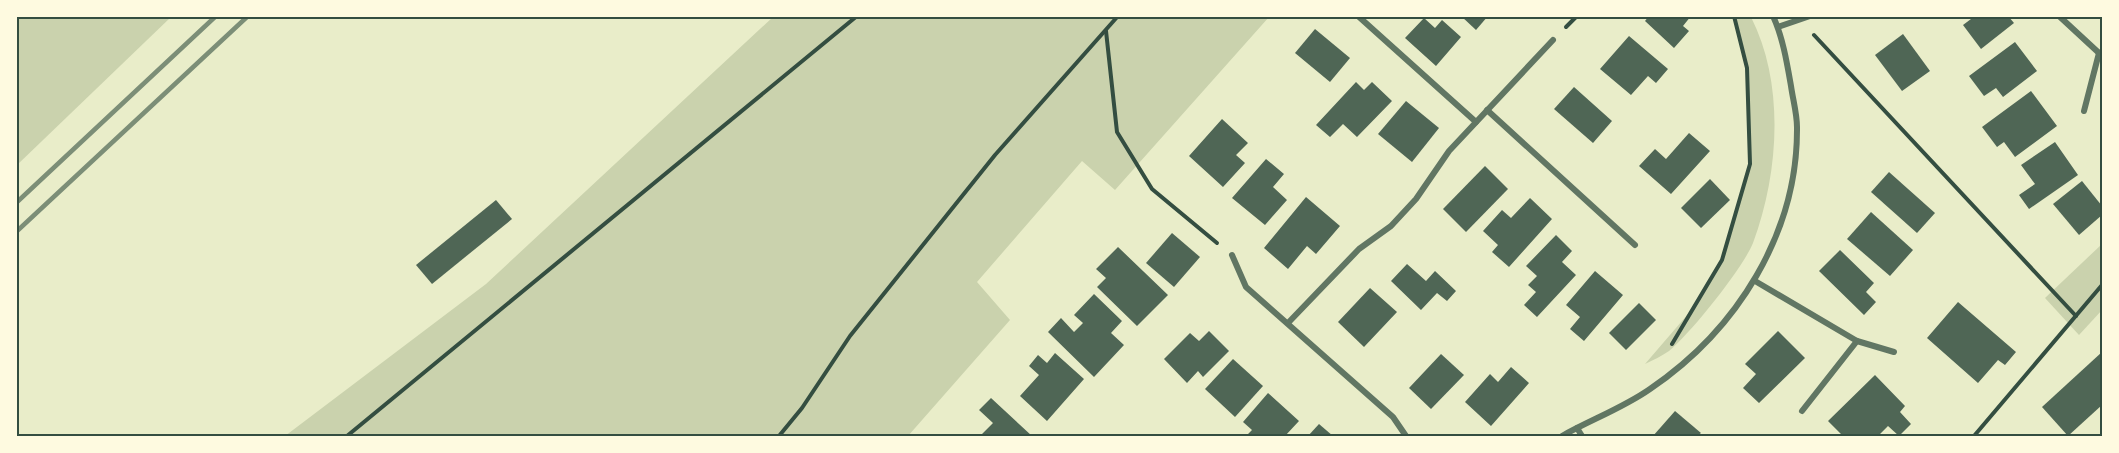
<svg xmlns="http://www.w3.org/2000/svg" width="2119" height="453" font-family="Ubuntu,sans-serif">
  <rect width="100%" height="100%" fill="#e9edc9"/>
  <!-- green -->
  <g fill="#cad2ad">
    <path d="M17,16H171V17L17,165Z"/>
    <path d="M773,17H1269L1115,190L1082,161L977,282L1010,320L908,436H285L486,284Z"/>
    <path d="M1734,17H1751C1785,84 1779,173 1753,243C1743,268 1691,333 1669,351C1662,356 1653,360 1645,364L1688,314L1722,260L1750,164L1747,68Z"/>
    <path d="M2102,244V310L2079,335L2045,298Z"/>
  </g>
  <!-- building -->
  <g fill="#4f6655">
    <path d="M1461,16H1488L1476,30Z"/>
    <path d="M1649,16H1691L1683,26L1689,31L1674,48L1645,21Z"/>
    <path d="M1975,16H2008L2014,23L1981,49L1963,25Z"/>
    <path d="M1424,18L1435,28L1442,20L1461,37L1436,66L1405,38Z"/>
    <path d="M1315,29L1350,58L1330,82L1295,53Z"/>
    <path d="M1903,34L1930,71L1902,91L1875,55Z"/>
    <path d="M1629,36L1668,69L1656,83L1648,76L1631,95L1600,69Z"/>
    <path d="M2015,42L2037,71L2003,97L1996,88L1984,96L1969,76Z"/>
    <path d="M1356,82L1364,90L1372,82L1392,101L1357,137L1343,124L1330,137L1316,125Z"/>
    <path d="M1574,87L1612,121L1593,143L1554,109Z"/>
    <path d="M2031,91L2057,126L2015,157L2004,142L1997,147L1982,127Z"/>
    <path d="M1406,101L1439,128L1412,162L1378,134Z"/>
    <path d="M1222,119L1248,143L1236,155L1245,163L1223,187L1189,156Z"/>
    <path d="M1689,133L1710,151L1671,194L1639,166L1655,149L1666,159Z"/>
    <path d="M2055,142L2078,175L2029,209L2019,195L2035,184L2021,165Z"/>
    <path d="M1266,159L1284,174L1273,187L1287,200L1265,225L1232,198Z"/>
    <path d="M1485,166L1508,189L1466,232L1443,209Z"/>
    <path d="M1889,172L1935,213L1917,233L1871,192Z"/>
    <path d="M1710,179L1730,200L1701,228L1681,208Z"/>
    <path d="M2082,181L2102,206V215L2079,235L2053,204Z"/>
    <path d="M1306,197L1340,226L1316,254L1307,246L1288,269L1264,248Z"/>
    <path d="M1530,198L1552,219L1509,267L1492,252L1498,245L1483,231L1502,210L1511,218Z"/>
    <path d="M496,200L512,219L432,284L416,265Z"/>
    <path d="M1871,212L1913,250L1890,276L1847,239Z"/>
    <path d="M1172,233L1200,257L1174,287L1146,263Z"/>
    <path d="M1556,235L1572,251L1562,262L1576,275L1537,317L1524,305L1536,292L1528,285L1537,276L1526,266Z"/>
    <path d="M1118,247L1168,295L1137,326L1097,287L1106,278L1096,269Z"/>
    <path d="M1840,250L1874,283L1866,292L1876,302L1864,315L1819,271Z"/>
    <path d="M1407,264L1426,281L1435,271L1456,291L1447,301L1437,293L1421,310L1391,281Z"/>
    <path d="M1595,271L1623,295L1584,341L1570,329L1580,317L1566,305Z"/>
    <path d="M1370,288L1397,312L1364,347L1338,322Z"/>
    <path d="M1094,294L1122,321L1111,333L1124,345L1094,377L1048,332L1061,318L1074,332L1083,323L1074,315Z"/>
    <path d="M1958,302L2016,352L2005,365L1998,360L1978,383L1927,338Z"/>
    <path d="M1639,303L1656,320L1626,350L1609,333Z"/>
    <path d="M1209,331L1229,351L1203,377L1198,371L1187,383L1164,359L1190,333L1199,341Z"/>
    <path d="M1778,331L1805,358L1759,403L1743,388L1756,374L1745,364Z"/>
    <path d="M2102,352V405L2068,436L2042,407Z"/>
    <path d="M1055,353L1084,379L1047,421L1020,396L1039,375L1029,366L1038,355L1047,363Z"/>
    <path d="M1441,354L1464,375L1431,409L1409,388Z"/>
    <path d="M1233,359L1263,386L1235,417L1205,389Z"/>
    <path d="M1511,367L1529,383L1491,426L1465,402L1490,374L1498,382Z"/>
    <path d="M1875,375L1905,406L1900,412L1911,424L1899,436L1888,426L1878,436H1843L1828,421Z"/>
    <path d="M1268,393L1299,421L1285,436H1246L1252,430L1243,422Z"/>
    <path d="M991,398L1032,436H980L993,423L979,410Z"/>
    <path d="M1675,411L1701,433L1697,436H1653Z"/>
    <path d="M1319,424L1333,436H1308Z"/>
  </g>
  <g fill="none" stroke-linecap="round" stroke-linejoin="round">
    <!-- path -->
    <g stroke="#344e41" stroke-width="4">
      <path d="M1566,27L1577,16"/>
      <path d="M1106,31L1117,132L1152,189L1217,243"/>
      <path d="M1814,35L2076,316"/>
      <path d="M1672,344L1722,260L1750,164L1747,68L1734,16"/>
      <path d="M347,436L857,16"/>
      <path d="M779,436L802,408L850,336L995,155L1118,16"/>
      <path d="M1974,436L2102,285"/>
    </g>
    <!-- minor -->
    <g stroke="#617663" stroke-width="6">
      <path d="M1358,16L1476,122"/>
      <path d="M2059,16L2099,53"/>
      <path d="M1778,27L1810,16"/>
      <path d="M1487,110L1635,245"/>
      <path d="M2084,111L2099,53L2102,52"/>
      <path d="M1232,255L1246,287L1393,417L1406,436"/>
      <path d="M1755,281L1857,341L1894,352"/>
      <path d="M1288,323L1359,249L1391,226L1416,199L1449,151L1553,40"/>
      <path d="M1802,411L1857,341"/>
      <path d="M1577,428L1582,436"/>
      <path d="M1562,436C1590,420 1623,408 1650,389C1737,330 1798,233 1797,127C1797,114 1793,100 1791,86C1787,63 1783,38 1773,16"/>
    </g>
    <!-- rail -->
    <g stroke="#7c8e77" stroke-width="4.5">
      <path d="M16,203L216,16"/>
      <path d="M16,232L248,16"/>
    </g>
  </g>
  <!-- border -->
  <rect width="2119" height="453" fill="none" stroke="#fefae0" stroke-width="36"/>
  <rect x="18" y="18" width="2083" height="417" fill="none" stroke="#344e41" stroke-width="2"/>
</svg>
